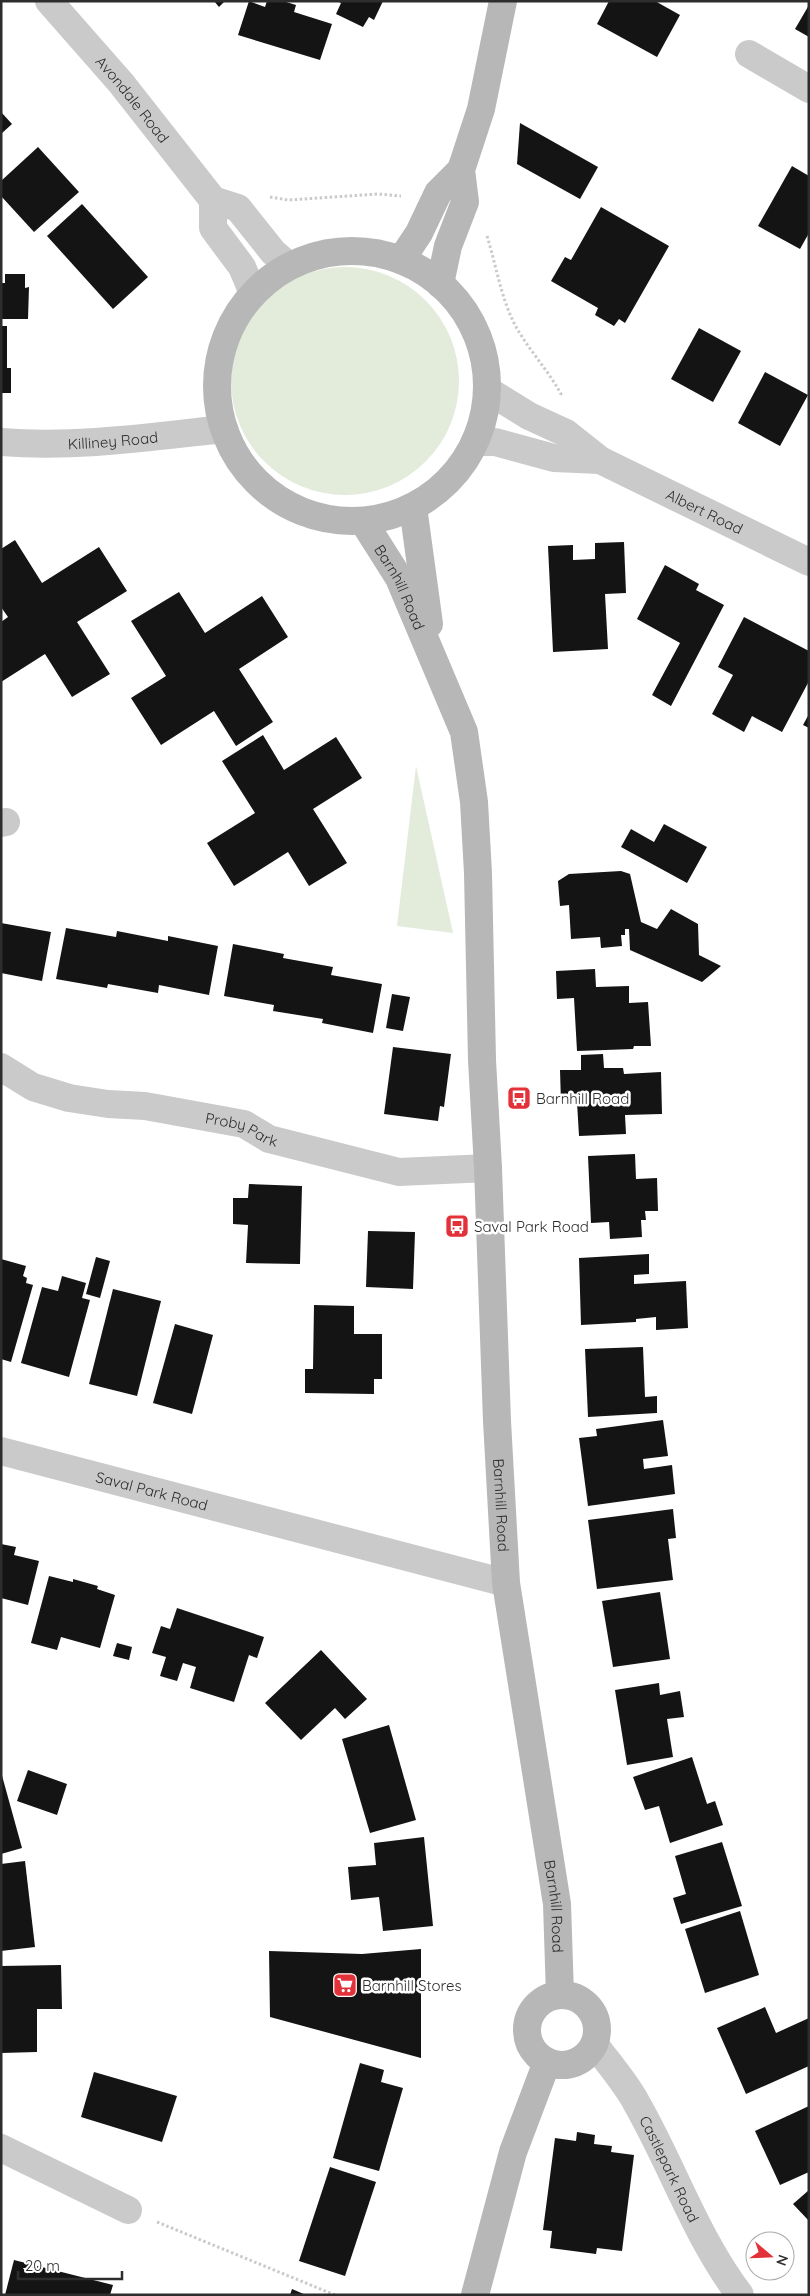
<svg xmlns="http://www.w3.org/2000/svg" width="810" height="2296" font-family="Quicksand,sans-serif">
  <rect width="100%" height="100%" fill="#fff"/>
  <!-- green -->
  <g fill="#e3ebdb">
    <circle cx="345" cy="381" r="114"/>
    <path d="M416,766L453,933L397,926Z"/>
  </g>
  <!-- building -->
  <g fill="#141414">
    <path d="M214,1H225L219,7Z"/>
    <path d="M249,1L265,7L267,1H283L296,5L294,12L332,24L320,60L238,35Z"/>
    <path d="M337,1H383L374,20L369,17L363,27L336,14L341,3Z"/>
    <path d="M609,1H655L680,15L657,57L597,24Z"/>
    <path d="M809,5V37L795,29Z"/>
    <path d="M1,112L12,124L1,134Z"/>
    <path d="M520,123L598,167L580,199L517,164Z"/>
    <path d="M38,147L79,192L34,232L1,196V181Z"/>
    <path d="M792,166L809,176V233L800,249L758,226Z"/>
    <path d="M82,204L148,277L113,309L47,236Z"/>
    <path d="M601,207L669,246L625,323L619,319L614,326L595,315L598,308L551,281L565,257L571,260Z"/>
    <path d="M5,274H25V288L29,287L28,319H1V283H5Z"/>
    <path d="M1,326H7V368H11V393H1Z"/>
    <path d="M699,328L741,351L713,402L671,379Z"/>
    <path d="M765,372L808,395L780,446L738,423Z"/>
    <path d="M15,540L42,583L99,547L127,591L77,622L110,674L72,697L45,654L1,682V622L8,617L1,607V549Z"/>
    <path d="M624,542L626,593L605,594L608,649L553,652L548,546L573,545V560L595,559V543Z"/>
    <path d="M665,565L699,584L696,590L724,605L671,706L652,695L680,643L637,619Z"/>
    <path d="M179,592L205,633L262,596L288,637L239,669L273,722L236,746L214,711L161,745L131,698L166,676L131,621Z"/>
    <path d="M744,617L809,651V681L782,732L752,716L744,732L712,714L733,675L718,667Z"/>
    <path d="M809,714V728L803,725Z"/>
    <path d="M263,735L284,770L336,737L362,778L313,809L347,863L309,886L288,852L234,886L207,843L255,813L222,761Z"/>
    <path d="M664,824L707,847L687,883L621,847L631,829L654,842Z"/>
    <path d="M621,871L630,874L641,922L657,929L671,909L698,924L699,955L721,966L702,982L630,950L629,929H625V935H621L622,946L601,948L600,937L571,939L569,905L560,906L558,881L569,874Z"/>
    <path d="M1,923L51,932L42,981L1,973Z"/>
    <path d="M66,928L116,937L117,931L168,941V936L218,946L209,995L159,985L158,993L108,984L107,988L56,979Z"/>
    <path d="M233,944L284,954L283,958L333,967L331,975L382,984L373,1033L322,1023L323,1019L273,1011L274,1005L224,996Z"/>
    <path d="M595,969L596,987L629,986V1003L648,1002L651,1046H634L633,1049L577,1051L574,998L557,999L556,971Z"/>
    <path d="M392,994L410,997L403,1031L386,1028Z"/>
    <path d="M393,1047L451,1054L444,1107L440,1106L438,1121L384,1114Z"/>
    <path d="M603,1054L604,1068H623L624,1074L661,1072L662,1114L625,1115L626,1134L579,1136L577,1102L561,1103L560,1070H581V1055Z"/>
    <path d="M635,1154L636,1179L657,1178L658,1211H645L646,1220H641L642,1237L610,1239L609,1222L591,1223L588,1156Z"/>
    <path d="M249,1184L302,1186L300,1264L246,1263L248,1225L233,1224V1198H248Z"/>
    <path d="M368,1231L415,1232L413,1289L366,1287Z"/>
    <path d="M649,1254V1274L634,1275V1284L686,1281L688,1328L656,1330V1317L636,1319V1322L581,1325L579,1258Z"/>
    <path d="M96,1257L110,1261L100,1298L86,1294Z"/>
    <path d="M1,1259L26,1266L23,1276L27,1278L26,1283L33,1285L11,1362L1,1359Z"/>
    <path d="M62,1276L86,1283L82,1298L90,1300L69,1377L21,1363L42,1287L58,1291Z"/>
    <path d="M113,1289L161,1301L137,1396L89,1384Z"/>
    <path d="M314,1305L354,1306V1334H382V1379H374V1394L305,1393V1369H313Z"/>
    <path d="M175,1324L213,1335L192,1414L153,1403Z"/>
    <path d="M643,1347L645,1397L657,1396V1413L588,1417L585,1349Z"/>
    <path d="M663,1420L668,1456L643,1459L644,1469L672,1465L675,1494L588,1506L579,1438L597,1436L596,1429Z"/>
    <path d="M673,1509L676,1538L668,1539L673,1580L597,1589L588,1520Z"/>
    <path d="M1,1544L16,1547L14,1555L39,1561L28,1605L1,1598Z"/>
    <path d="M49,1576L73,1582V1579L98,1586L97,1589L115,1595L100,1648L61,1637L57,1650L31,1643Z"/>
    <path d="M660,1592L670,1659L613,1667L602,1601Z"/>
    <path d="M177,1608L264,1637L257,1658L249,1655L234,1702L190,1688L196,1667L183,1663L177,1681L160,1676L166,1657L152,1653L161,1626L170,1629Z"/>
    <path d="M117,1643L132,1647L129,1660L113,1656Z"/>
    <path d="M321,1650L367,1699L345,1719L335,1708L301,1740L265,1703Z"/>
    <path d="M659,1683L660,1695L680,1691L684,1717L667,1719L673,1757L627,1765L615,1690Z"/>
    <path d="M389,1725L416,1820L370,1833L342,1739Z"/>
    <path d="M692,1757L707,1804L715,1801L723,1825L670,1843L659,1806L645,1810L633,1777Z"/>
    <path d="M28,1770L67,1784L57,1815L17,1801Z"/>
    <path d="M1,1772L22,1848L1,1854Z"/>
    <path d="M424,1837L433,1926L383,1931L379,1897L351,1900L348,1867L376,1865L374,1843Z"/>
    <path d="M722,1842L742,1906L681,1924L673,1898L686,1894L675,1856Z"/>
    <path d="M25,1861L35,1947L1,1951V1864Z"/>
    <path d="M740,1911L759,1975L705,1993L685,1929Z"/>
    <path d="M421,1949V2058L270,2017L269,1951L362,1954Z"/>
    <path d="M61,1965L62,2009H37V2052L1,2053V1966Z"/>
    <path d="M765,2007L776,2033L809,2018V2066L746,2094L717,2028Z"/>
    <path d="M360,2063L384,2070L381,2082L403,2088L379,2171L333,2158Z"/>
    <path d="M94,2072L177,2096L162,2142L81,2117Z"/>
    <path d="M809,2106V2172L780,2185L755,2131Z"/>
    <path d="M577,2132L595,2135L594,2144L612,2146L611,2152L634,2155L622,2251L597,2248L596,2254L550,2248L552,2231L543,2230L555,2138L576,2141Z"/>
    <path d="M330,2167L376,2182L345,2276L299,2261Z"/>
    <path d="M809,2190V2221L793,2204Z"/>
    <path d="M14,2260L113,2285L110,2295H5Z"/>
    <path d="M292,2289L306,2295H290Z"/>
  </g>
  <g fill="none" stroke-linecap="round" stroke-linejoin="round">
    <!-- path -->
    <g stroke="#cacaca" stroke-width="3" stroke-dasharray="2.5 2.5" stroke-linecap="butt">
      <path d="M270,197L288,200L378,194L401,196"/>
      <path d="M487,236C496,265 501,298 515,325C528,349 548,370 561,394L560,396"/>
      <path d="M157,2222L335,2295"/>
    </g>
    <!-- minor -->
    <g stroke="#cacaca" stroke-width="28">
      <path d="M749,54L809,89"/>
      <path id="s1" d="M487,390L529,416L566,433L600,460L809,562"/>
      <path d="M475,442H495L554,458L600,460"/>
      <path d="M1,823L6,822"/>
      <path id="s2" d="M1,1067L33,1087L69,1098L108,1104L145,1106L244,1124L269,1139L399,1172L488,1168"/>
      <path id="s3" d="M1,1451L506,1583"/>
      <path d="M1,2148L128,2210"/>
    </g>
    <!-- tertiary -->
    <g stroke="#cacaca" stroke-width="28">
      <path id="s4" d="M49,1L121,83L213,200L238,208L273,252L289,266"/>
      <path d="M213,200V228L242,267L253,293"/>
      <path id="s5" d="M1,442C76,448 150,437 224,429"/>
      <path id="s6" d="M595,2045C609,2064 626,2083 637,2104C673,2167 696,2237 740,2295"/>
    </g>
    <!-- secondary -->
    <g stroke="#b7b7b7" stroke-width="28">
      <circle cx="352" cy="386" r="135"/>
      <path d="M401,260L419,233L438,193L461,170"/>
      <path d="M440,284L448,246L465,202L461,170L481,109L503,1"/>
      <path d="M413,507L429,624"/>
      <path id="s7" d="M363,521L399,578L464,732L474,802L478,873L482,1060L488,1168L497,1421L506,1583L557,1904L560,1995"/>
      <circle cx="562" cy="2030" r="35"/>
      <path d="M475,2295L513,2152L547,2062"/>
    </g>
  </g>
  <!-- icons -->
  <defs>
    <g id="bus-square" transform="scale(1.25)"><rect x="-9" y="-9" width="18" height="18" rx="4" fill="#e23138" stroke="#fff"/><path d="M-5-6H5V4H4V6H2V4H-2V6H-4V4H-5ZM-3.5-4V0h7V-4ZM-3.5 1.2v1.5H-2V1.2ZM2 1.2v1.5H3.5V1.2Z" fill="#fff"/></g>
    <g id="supermarket-square" transform="scale(1.25)"><rect x="-9" y="-9" width="18" height="18" rx="4" fill="#e23138" stroke="#fff"/><path d="M-6-5.5h2.5l.6 2H6L4.5 2H-2.5L-4.4-4H-6ZM-1.5 3.2a1.3 1.3 0 1 0 .1 0ZM3 3.2a1.3 1.3 0 1 0 .1 0Z" fill="#fff"/></g>
  </defs>
  <g fill-rule="evenodd">
    <use href="#bus-square" x="519" y="1098"/>
    <use href="#bus-square" x="457" y="1226"/>
    <use href="#supermarket-square" x="345" y="1985"/>
  </g>
  <g text-anchor="middle" dominant-baseline="central" stroke-width="5" stroke-linejoin="round" paint-order="stroke">
    <!-- street labels -->
    <g font-size="15" fill="#2d2d2d" stroke="#fff">
      <text stroke="none"><textPath href="#s4" startOffset="129">Avondale Road</textPath></text>
      <text stroke="none"><textPath href="#s5" startOffset="112">Killiney Road</textPath></text>
      <text stroke="none"><textPath href="#s1" startOffset="250">Albert Road</textPath></text>
      <text stroke="none"><textPath href="#s7" startOffset="76">Barnhill Road</textPath></text>
      <text stroke="none"><textPath href="#s2" startOffset="252">Proby Park</textPath></text>
      <text stroke="none"><textPath href="#s3" startOffset="156">Saval Park Road</textPath></text>
      <text stroke="none"><textPath href="#s7" startOffset="1009">Barnhill Road</textPath></text>
      <text stroke="none"><textPath href="#s7" startOffset="1414">Barnhill Road</textPath></text>
      <text stroke="none"><textPath href="#s6" startOffset="145">Castlepark Road</textPath></text>
    </g>
    <!-- poi labels -->
    <g font-size="15" fill="#2d2d2d" stroke="#fff" text-anchor="start">
      <text x="536" y="1098">Barnhill Road</text>
      <text x="474" y="1226">Saval Park Road</text>
      <text x="362" y="1985">Barnhill Stores</text>
    </g>
  </g>
  <!-- border -->
  <rect width="810" height="2296" fill="none" stroke="#2d2d2d" stroke-width="5"/>
  <!-- north arrow -->
  <g transform="translate(770 2256) rotate(109)"><circle r="24" fill="#ffffff" stroke="#ababab"/>
  <path d="M0-4L9 19L0 12L-9 19Z" fill="#e23138"/>
  <text y="-8" font-size="14" font-weight="bold" text-anchor="middle" fill="#2d2d2d">N</text>
  </g>
  <!-- scale -->
  <path d="M18 2271v8h104v-8" fill="none" stroke="#2d2d2d" stroke-width="2.5"/>
  <text x="25" y="2271" font-size="15" fill="#2d2d2d" stroke="#ffffff" stroke-width="4" paint-order="stroke">20 m</text>
</svg>
